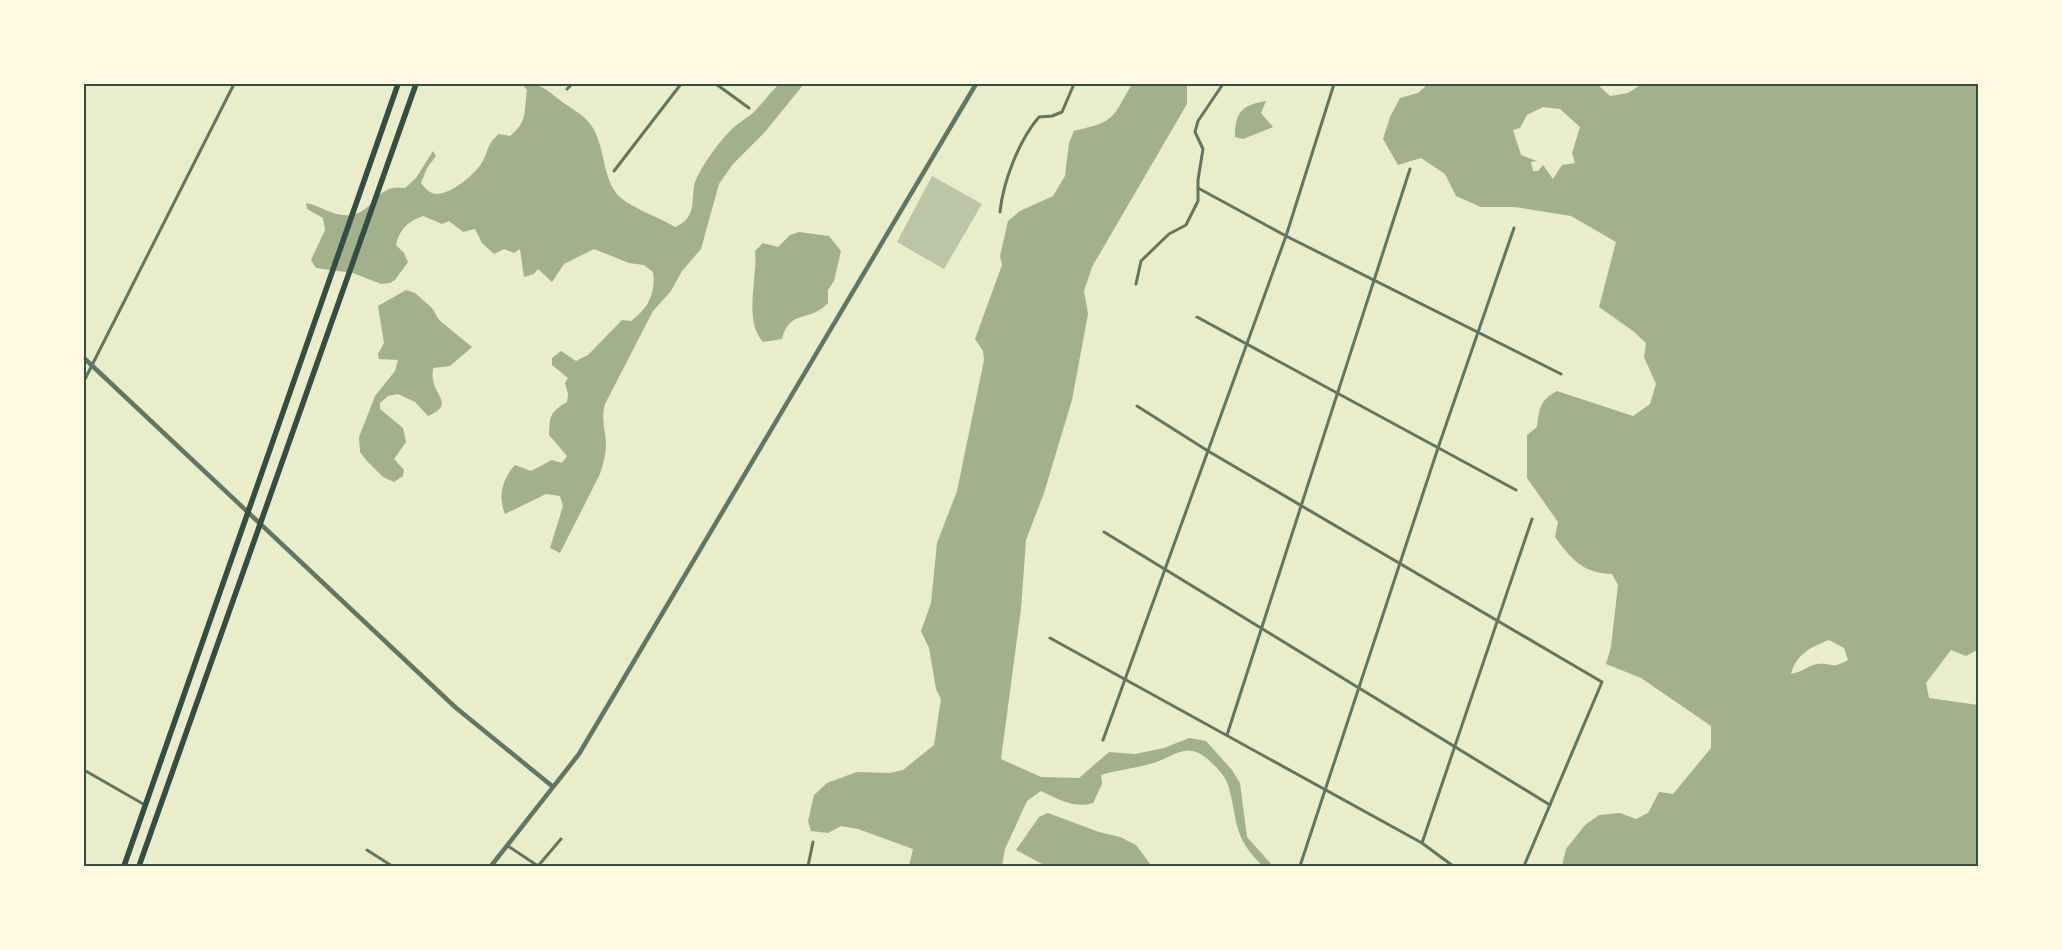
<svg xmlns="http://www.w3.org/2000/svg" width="2062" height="950" font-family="'DM Sans',sans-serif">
  <rect width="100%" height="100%" fill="#e9edc9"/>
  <!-- water -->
  <g fill="#a3b18a" fill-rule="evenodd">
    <path d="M522,84C543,84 545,89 561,101C572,109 583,114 591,125C605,145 602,174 616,193C626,206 659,217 675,227C701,216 688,195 697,177C706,160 720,140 734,127C740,122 747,118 753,113C762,104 770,93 779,84H804L764,133L733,164L719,184L701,249L682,271L671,291L653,311L605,404C601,418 605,428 606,443C606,454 603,464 600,474L560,553L550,548L563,506L560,496L546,494L505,514C498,497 502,479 515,465L531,471L552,460L562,463L567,456L549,435C550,416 549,413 567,402L568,394L565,383L568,378L552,365V358L561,351L576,361L588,355L622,320L631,321C648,308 656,294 653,272L644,265L629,263L594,249L564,264L552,282L538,269L534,274L524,277L520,249L514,253L504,249L494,254L482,243L475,229L463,232L449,221L442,224L423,216C407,222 400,229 396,245L404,253L408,262L395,280L390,283L381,284L353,273L316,268L311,260L325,230L323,218L307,209L306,203C321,206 334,217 350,215C376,212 375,183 405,188L416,178L433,151L436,156L427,168L421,183C425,188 430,194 437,194C451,194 474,175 481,164C489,152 486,144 499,134L510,136C528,122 524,111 527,90Z"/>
    <path d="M1132,84H1187V104L1092,267L1084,291L1088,314L1072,400L1044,493L1026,540L1021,609L1001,759L1041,777L1079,778L1109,752L1135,754L1164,748L1189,738L1206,741L1232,770L1240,783L1247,837L1273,866H1263C1233,838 1238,822 1229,788C1227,779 1220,771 1214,765C1186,736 1177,758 1146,765C1131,769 1117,770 1101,775L1102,784L1093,803C1074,809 1058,799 1041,791L1027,801L1005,849L1002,866H909L913,849L858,829L841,826L828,833L811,831L808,821L814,795L827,783L857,772L890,773L903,770L934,745L941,699L936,689L929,648L921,631L931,603L937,543L957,491L984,360L983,351L975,339L1002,265L1000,256L1008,221L1020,211L1053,196L1065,176L1069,143L1074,131C1116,121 1111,120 1132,84Z"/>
    <path d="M1428,84H1597L1610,96L1628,93L1642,84H1978V651L1977,650L1966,656L1951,650L1926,683L1929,698L1978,705V866H1562L1566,849L1585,825L1599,815L1620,813L1636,819L1648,813L1659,792L1673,794L1711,748V726L1641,678L1606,664L1611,647L1618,585L1612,574C1583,573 1572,560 1555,537L1558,522L1527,478V435L1537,427C1539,409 1540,400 1557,391L1633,416L1650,404L1656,384L1644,357L1646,343L1633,331L1599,307L1616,242L1571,216L1515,207H1481L1456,196L1445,174L1421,158L1398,165L1383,139L1390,117L1400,98L1418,93ZM1543,107L1560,109L1580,127L1572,153L1575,163L1562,165L1553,179L1543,165L1538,171H1533L1531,162L1537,161L1521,155L1513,130L1520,128L1527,115ZM1829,640L1844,648L1848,660C1831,670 1832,662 1817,664C1809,665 1803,672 1791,674C1796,654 1811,647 1829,640Z"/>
    <path d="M1266,101L1261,113L1273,127L1243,139L1235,137C1235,112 1242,105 1266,101Z"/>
    <path d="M799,232L829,236L841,251L834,281L828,290V303C810,323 790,308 782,339L763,342C743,321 758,277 755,251L763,243L778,247L790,235Z"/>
    <path d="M406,290L415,293L432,308L439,320L472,347L450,366L433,368C433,372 432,377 433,380C436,397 454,405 428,416L415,402L398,394L388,396L380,403V409L403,428L406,442L394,459L404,470L403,476L394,482L383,477L367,461L360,452L359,437L375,396L395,371L398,360L379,359L378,354L384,343L378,306Z"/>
    <path d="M1048,813L1099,832L1120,837L1136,845L1151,865L1046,866L1016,850L1039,817Z"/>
  </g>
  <!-- building -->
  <path fill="#bcc5a7" d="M932,176L982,204L944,269L897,242Z"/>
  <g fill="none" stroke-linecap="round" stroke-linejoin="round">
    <!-- minor -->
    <g stroke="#617663" stroke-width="3">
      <path d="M716,84L749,108"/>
      <path d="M567,89L572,84"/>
      <path d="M614,171L681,84"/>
      <path d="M1198,188L1286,236L1561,374"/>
      <path d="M1000,212C1003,182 1019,140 1039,117L1052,116L1062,112L1074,84"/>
      <path d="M1136,284L1141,261L1169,234L1186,225L1198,201V180L1203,149L1195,132L1198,121L1223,84"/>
      <path d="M1197,317L1516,490"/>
      <path d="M84,381L234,84"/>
      <path d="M1137,406L1208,451L1602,682L1524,866"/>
      <path d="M1104,532L1550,805"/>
      <path d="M1050,638L1422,843L1453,866"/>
      <path d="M1227,735L1410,169"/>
      <path d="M1103,740L1286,236L1334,84"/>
      <path d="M84,770L145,805"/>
      <path d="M1422,843L1532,519"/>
      <path d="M508,846L538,866L561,839"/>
      <path d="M367,850L392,866"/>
      <path d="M808,866L813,842"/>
      <path d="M1300,866L1438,448L1514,228"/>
    </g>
    <!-- tertiary -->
    <g stroke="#617663" stroke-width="4.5">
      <path d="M84,358L455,707L552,786"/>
      <path d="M491,866L579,754L976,84"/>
    </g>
    <!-- trunk -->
    <g stroke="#344e41" stroke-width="5.5">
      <path d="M124,866L398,84"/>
      <path d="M139,866L416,84"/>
    </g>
  </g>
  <!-- border -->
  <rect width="2062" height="950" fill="none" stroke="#fefae0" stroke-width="170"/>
  <rect x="85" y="85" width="1892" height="780" fill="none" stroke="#344e41" stroke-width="2"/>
</svg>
